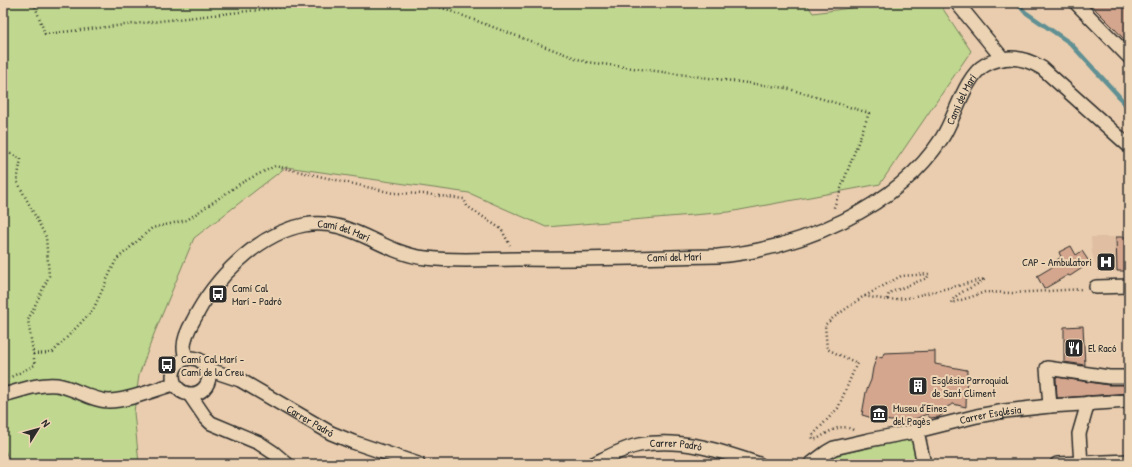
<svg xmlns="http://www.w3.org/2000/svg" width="1132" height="467" font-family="'Patrick Hand',sans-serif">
  <rect width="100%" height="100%" fill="#eacdae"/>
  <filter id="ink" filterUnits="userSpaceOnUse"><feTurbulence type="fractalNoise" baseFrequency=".025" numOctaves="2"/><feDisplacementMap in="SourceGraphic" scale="8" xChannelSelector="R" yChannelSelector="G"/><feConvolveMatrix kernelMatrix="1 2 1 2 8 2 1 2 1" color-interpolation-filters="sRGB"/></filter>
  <g filter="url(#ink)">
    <!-- built -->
    <path fill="#dfbea2" d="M1091,237H1116L1117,271L1098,272L1092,253Z"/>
    <!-- green -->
    <g fill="#bfd78e" stroke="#75815c">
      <path d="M3,3H806L813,13L887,3H939L971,51L880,184L729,212L546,227L469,193L286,167L194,238L154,334L139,375L134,412L139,464H11L3,446Z"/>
      <path d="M908,440L915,443L918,464H821L829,458L845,453Z"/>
    </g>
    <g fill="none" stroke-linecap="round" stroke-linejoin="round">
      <!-- stream -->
      <path stroke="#609093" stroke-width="4.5" d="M1017,3L1025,12L1070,43L1117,94L1129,109"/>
    </g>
    <!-- building -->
    <g fill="#d4a68e" stroke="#2b2b2b">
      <path d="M1089,3H1129V45L1115,29Z"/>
      <path d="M1116,237H1129V271H1117Z"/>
      <path d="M1071,246L1076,255L1082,251L1090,263L1070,276L1068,275L1044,289L1037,276L1054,266L1053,263L1061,257L1059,252Z"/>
      <path d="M1083,326L1085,365L1064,362V327Z"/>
      <path d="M935,351V364L967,370L966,407L953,404L945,408L944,413L939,417L930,418L927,414L915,419L899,422L876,419L862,415L866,392L871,380L873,368L877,356L882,358L884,353Z"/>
      <path d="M1056,377L1108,385H1129V393L1057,398Z"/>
    </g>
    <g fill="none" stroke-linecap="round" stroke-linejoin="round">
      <!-- street casing -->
      <g stroke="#2b2b2b" stroke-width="16">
        <g id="street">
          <path d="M957,3L1003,59"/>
          <path d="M1076,3L1129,57"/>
          <path d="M1096,287L1129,286"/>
          <circle cx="191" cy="376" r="18"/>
          <path id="s1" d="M186,359C185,355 184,350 184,347C184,338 189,328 193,321C214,279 257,234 304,225C350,216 382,254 426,258C457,262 487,259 518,259C585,260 651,257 718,256C799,249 897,208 942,138C955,118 965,76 985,65C1005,54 1024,57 1042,68L1129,146"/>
          <path id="s2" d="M207,369L240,380L331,433L353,442L418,464"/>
          <path d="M3,395C20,391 39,383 57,385C73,387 92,401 109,401C128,401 156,389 174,384"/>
          <path d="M190,395L205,417L211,423L259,443L274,453L287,464"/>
          <path d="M1050,406L1047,368L1109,377H1129"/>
          <path d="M917,431L924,464"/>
          <path id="s3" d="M593,464C608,457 623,448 639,445C681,437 720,451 759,464"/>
          <path id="s4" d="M811,464L827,452L834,448L869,440L917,431L977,416L1005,411L1050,406L1129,401"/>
          <path d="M1057,464L1129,461"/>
          <path d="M1081,464L1079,434L1088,403"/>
        </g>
      </g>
      <!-- path -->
      <g stroke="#2b2b2b" stroke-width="2.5" stroke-dasharray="1 3" stroke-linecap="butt">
        <path d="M34,3L45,34L319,3"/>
        <path d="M429,3L586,62L786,88L869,113L833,210"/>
        <path d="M3,150L21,159L17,181L46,237L49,276L28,320L35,365L9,378"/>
        <path d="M865,296L901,276L929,274L927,278L889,293L887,300"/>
        <path d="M33,354L52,353L93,310L116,260L152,228L187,220L241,183L275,166L393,193L425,194L464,199L467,206L501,229L510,245"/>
        <path d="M853,430C840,422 828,433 817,439H813L812,436L838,408L857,363L827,349L825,325L833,318L864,296L887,300L907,298L985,279C976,287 955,292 951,303L971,297L985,292L1012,293L1083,289"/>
      </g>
      <!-- street -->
      <use href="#street" stroke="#ebd3b3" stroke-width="13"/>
    </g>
  </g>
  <!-- icons -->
  <defs>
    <g id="hospital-square" transform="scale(1)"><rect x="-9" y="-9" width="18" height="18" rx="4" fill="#2b2b2b" stroke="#ebd3b3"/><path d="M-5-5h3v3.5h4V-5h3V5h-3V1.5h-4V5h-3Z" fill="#fff"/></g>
    <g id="bus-square" transform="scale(1)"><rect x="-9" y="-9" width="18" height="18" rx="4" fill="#2b2b2b" stroke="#ebd3b3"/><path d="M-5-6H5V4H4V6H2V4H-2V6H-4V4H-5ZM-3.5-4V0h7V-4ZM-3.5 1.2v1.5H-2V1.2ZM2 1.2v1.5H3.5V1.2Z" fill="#fff"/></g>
    <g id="restaurant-square" transform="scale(1)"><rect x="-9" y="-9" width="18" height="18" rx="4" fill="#2b2b2b" stroke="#ebd3b3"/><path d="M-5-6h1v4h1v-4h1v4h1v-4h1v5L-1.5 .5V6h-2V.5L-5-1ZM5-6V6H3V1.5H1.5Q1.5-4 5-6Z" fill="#fff"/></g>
    <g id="building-square" transform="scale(1)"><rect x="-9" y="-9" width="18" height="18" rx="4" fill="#2b2b2b" stroke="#ebd3b3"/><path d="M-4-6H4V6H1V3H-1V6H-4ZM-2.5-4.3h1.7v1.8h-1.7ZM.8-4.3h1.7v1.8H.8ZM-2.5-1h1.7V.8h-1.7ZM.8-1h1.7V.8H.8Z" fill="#fff"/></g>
    <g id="museum-square" transform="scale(1)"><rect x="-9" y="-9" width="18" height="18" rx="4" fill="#2b2b2b" stroke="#ebd3b3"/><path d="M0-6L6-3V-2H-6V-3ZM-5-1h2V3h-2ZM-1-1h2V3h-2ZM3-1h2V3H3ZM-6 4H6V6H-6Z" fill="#fff"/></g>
  </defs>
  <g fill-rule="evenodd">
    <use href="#hospital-square" x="1106" y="262"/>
    <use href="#bus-square" x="218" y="294"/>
    <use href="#restaurant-square" x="1074" y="348"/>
    <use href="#bus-square" x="167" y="365"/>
    <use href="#building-square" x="918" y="386"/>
    <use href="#museum-square" x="879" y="414"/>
  </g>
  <g text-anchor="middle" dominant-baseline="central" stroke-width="4" stroke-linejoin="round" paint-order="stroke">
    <!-- street labels -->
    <g font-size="11" fill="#2b2b2b" stroke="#ebd3b3">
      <text stroke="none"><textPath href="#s1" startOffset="916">Camí del Marí</textPath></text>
      <text stroke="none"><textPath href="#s1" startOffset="232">Camí del Marí</textPath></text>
      <text stroke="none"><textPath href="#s1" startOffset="568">Camí del Marí</textPath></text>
      <text stroke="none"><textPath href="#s4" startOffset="188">Carrer Església</textPath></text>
      <text stroke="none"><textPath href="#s2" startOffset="116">Carrer Padró</textPath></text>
      <text stroke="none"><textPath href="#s3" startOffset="87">Carrer Padró</textPath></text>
    </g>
    <!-- poi labels -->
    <g font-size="11" fill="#2b2b2b" stroke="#ebd3b3" text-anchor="start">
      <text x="1092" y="262" text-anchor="end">CAP - Ambulatori</text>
      <text x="232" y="288">Camí Cal<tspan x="232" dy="13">Marí - Padró</tspan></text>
      <text x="1088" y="348">El Racó</text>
      <text x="181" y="359">Camí Cal Marí -<tspan x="181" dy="13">Camí de la Creu</tspan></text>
      <text x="932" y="380">Església Parroquial<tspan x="932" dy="13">de Sant Climent</tspan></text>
      <text x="893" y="408">Museu d’Eines<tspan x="893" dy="13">del Pagès</tspan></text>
    </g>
  </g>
  <!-- margin -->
  <rect width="1132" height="467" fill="none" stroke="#ebd3b3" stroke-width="16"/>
  <rect x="8" y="8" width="1116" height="451" fill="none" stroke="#2b2b2b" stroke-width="1.5" filter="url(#ink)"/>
  <!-- north arrow -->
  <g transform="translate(38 429) rotate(53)" stroke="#ebd3b3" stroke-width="3" paint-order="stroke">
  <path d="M0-3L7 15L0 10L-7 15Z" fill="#2b2b2b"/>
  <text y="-6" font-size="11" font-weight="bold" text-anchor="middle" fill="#2b2b2b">N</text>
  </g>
</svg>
